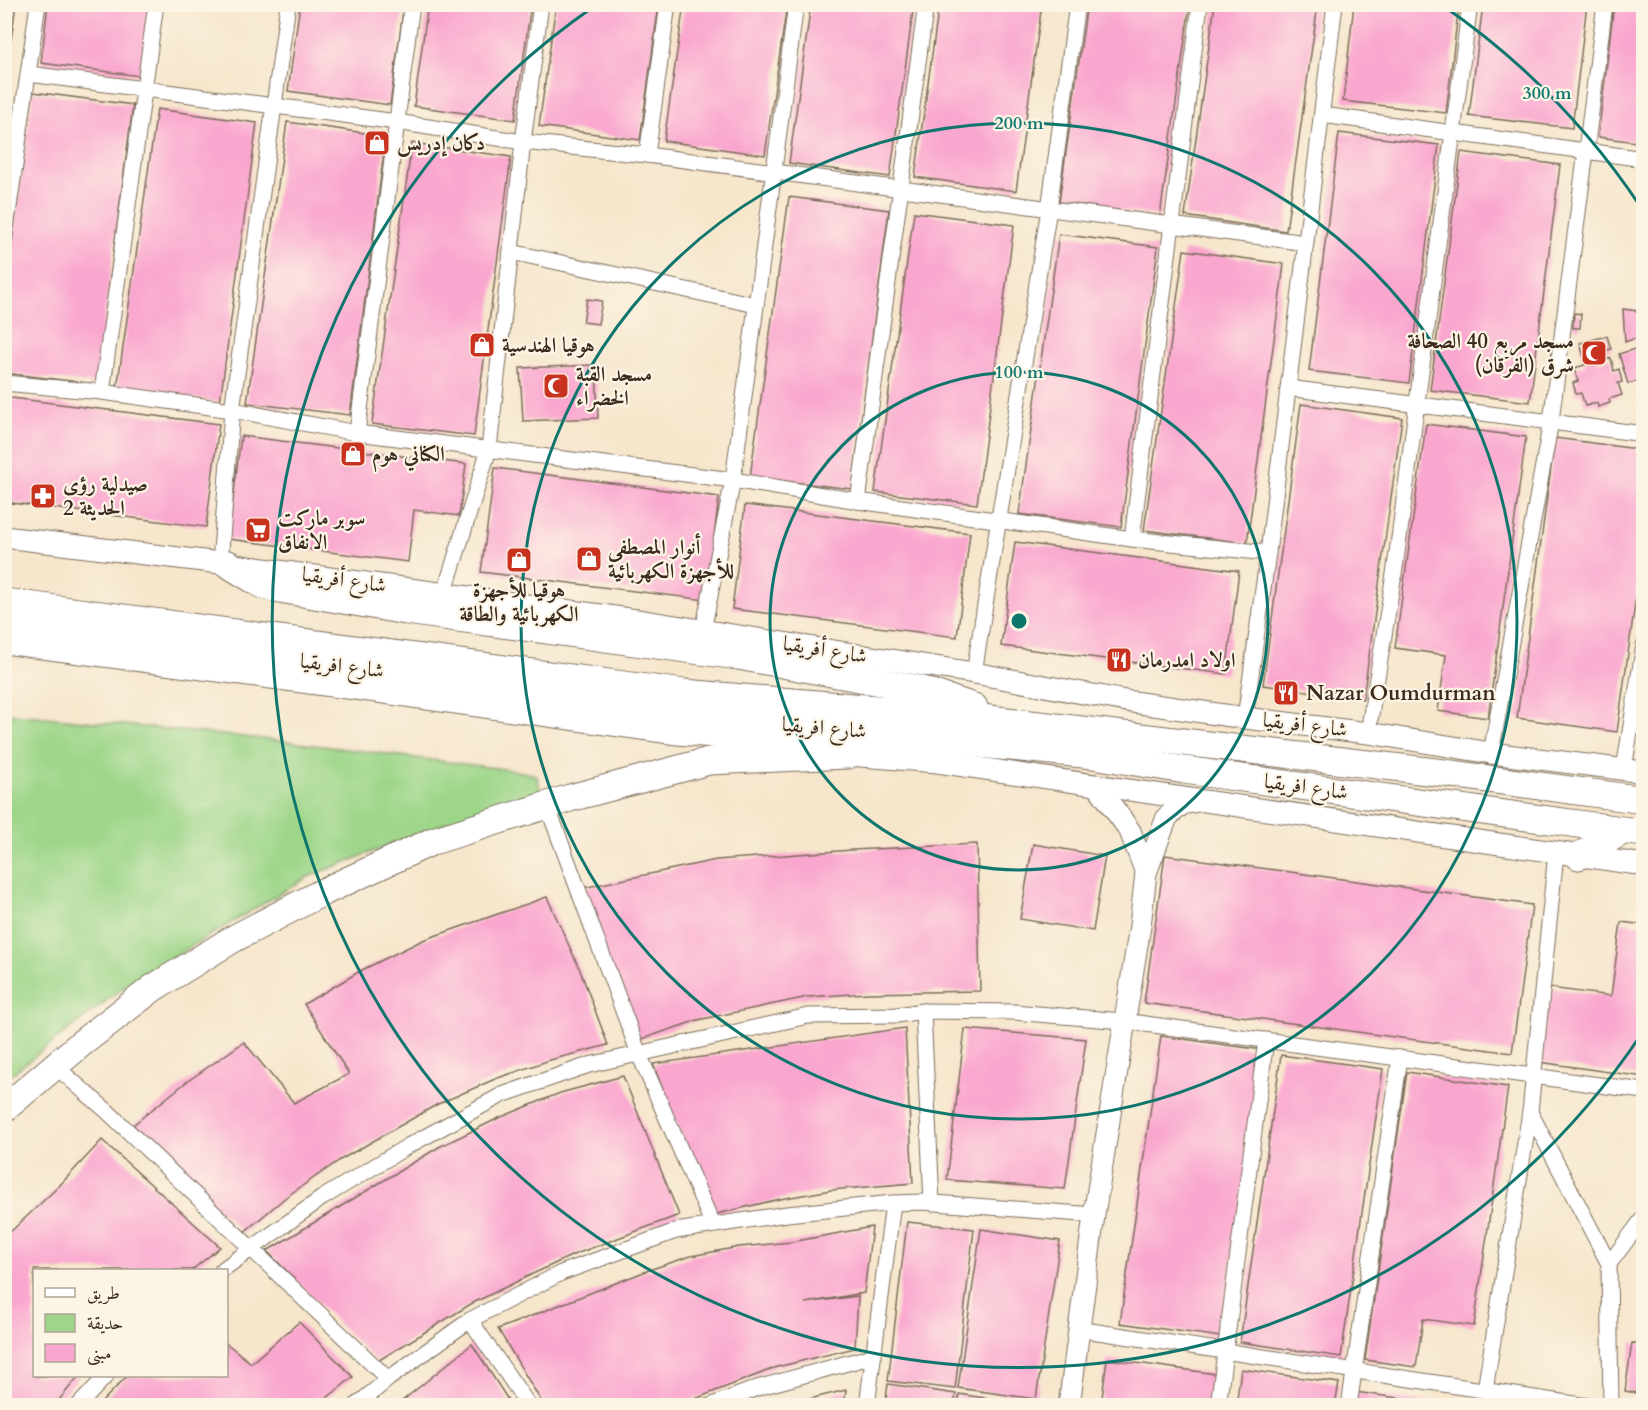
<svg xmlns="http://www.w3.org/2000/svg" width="1648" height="1410" font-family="Cardo,Amiri,serif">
  <rect width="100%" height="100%" fill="#fcf5e5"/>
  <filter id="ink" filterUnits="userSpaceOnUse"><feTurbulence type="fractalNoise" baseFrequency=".0167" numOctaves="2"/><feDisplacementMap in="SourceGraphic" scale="12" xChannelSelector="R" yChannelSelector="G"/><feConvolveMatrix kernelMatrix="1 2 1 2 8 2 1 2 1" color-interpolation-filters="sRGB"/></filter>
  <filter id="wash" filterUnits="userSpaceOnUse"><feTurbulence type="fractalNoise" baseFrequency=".008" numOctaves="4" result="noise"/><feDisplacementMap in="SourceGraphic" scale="24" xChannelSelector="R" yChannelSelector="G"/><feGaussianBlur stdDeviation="1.35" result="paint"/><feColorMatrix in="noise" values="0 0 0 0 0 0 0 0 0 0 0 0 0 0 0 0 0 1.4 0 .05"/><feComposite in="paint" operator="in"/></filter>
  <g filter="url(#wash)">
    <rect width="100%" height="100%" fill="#f6e6cc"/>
    <!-- green -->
    <path fill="#9dd689" stroke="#6c8054" stroke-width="1.5" d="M5,713L283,741L511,770L536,775L541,791L497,803L308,877L128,984L5,1079Z"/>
    <g id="blocks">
      <!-- building -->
      <g fill="#faa7cf">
        <path d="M4,4H16L6,76H4Z"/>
        <path d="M48,4H150L140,76L41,63Z"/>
        <path d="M300,4H404L390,105L288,91Z"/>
        <path d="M428,4H531L515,120L414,106Z"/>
        <path d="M556,4H659L640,140L539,126Z"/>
        <path d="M684,4H787L765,155L664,141Z"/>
        <path d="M811,4H914L890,177L789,163Z"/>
        <path d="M939,4H1042L1016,191L915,177Z"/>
        <path d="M1087,4H1190L1160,216L1059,202Z"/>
        <path d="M1215,4H1318L1286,231L1185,216Z"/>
        <path d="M1354,4H1459L1446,113L1343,101Z"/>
        <path d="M1483,4H1587L1572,128L1469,116Z"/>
        <path d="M1614,4H1644V143L1598,137Z"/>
        <path d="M33,92L133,105L96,384L4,373V297Z"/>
        <path d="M157,109L257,123L220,402L117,389Z"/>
        <path d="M287,122L386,136L350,415L247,403Z"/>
        <path d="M1339,133L1439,145L1409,383L1309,371Z"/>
        <path d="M412,143L511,157L474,436L372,424Z"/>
        <path d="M1461,152L1560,165L1530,402L1430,390Z"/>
        <path d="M789,197L889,210L852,489L750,477Z"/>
        <path d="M914,212L1014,225L977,504L875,492Z"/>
        <path d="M1059,234L1158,247L1121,527L1019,514Z"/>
        <path d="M1184,250L1284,264L1247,543L1144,530Z"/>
        <path d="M587,299L602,301L598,324L583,322Z"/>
        <path d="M1623,309L1644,312V335L1625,342Z"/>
        <path d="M1574,313L1581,314L1580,328H1573Z"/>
        <path d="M1607,336L1611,349L1584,357L1580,343Z"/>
        <path d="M1644,346V379L1628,384L1619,354Z"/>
        <path d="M1597,357L1598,362L1611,358L1614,371L1619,369L1622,382L1618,383L1622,395L1609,399L1610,403L1598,407L1597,403L1585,406L1581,393L1576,394L1573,383L1578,381L1574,368L1585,365L1584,361Z"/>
        <path d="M596,365L598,418L523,421L520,368Z"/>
        <path d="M4,397L219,424L206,527L4,502Z"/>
        <path d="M1301,404L1402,418L1363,699L1263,685Z"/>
        <path d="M1426,424L1526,437L1488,718L1438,711L1446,655L1395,648Z"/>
        <path d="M241,436L466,464L459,516L414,510L408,562L228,539Z"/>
        <path d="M1555,438L1644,450V540L1617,732L1517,718Z"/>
        <path d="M495,468L719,497L706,600L481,572Z"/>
        <path d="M745,505L970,533L957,637L732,609Z"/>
        <path d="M1015,542L1239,571L1226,674L1001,646Z"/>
        <path d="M977,844L980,991L868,993L808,997L698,1020L636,1041L578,889L716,860L852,850Z"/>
        <path d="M1033,844L1105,856L1093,931L1020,919Z"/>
        <path d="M1165,855L1532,905L1512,1053L1144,1003Z"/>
        <path d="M547,897L580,970L608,1045L550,1060L495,1079L438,1104L340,1160L286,1197L243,1233L133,1125L185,1083L244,1042L294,1103L349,1074L304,1004L362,970L423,940Z"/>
        <path d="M1621,922L1644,925V1077L1539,1062L1550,988L1611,996Z"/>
        <path d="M905,1028L913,1183L831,1190L780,1199L712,1215L653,1064Z"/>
        <path d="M965,1029L1086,1039L1065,1189L947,1180Z"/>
        <path d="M1161,1036L1263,1050L1221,1337L1120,1323Z"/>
        <path d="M1281,1055L1383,1069L1341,1357L1240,1342Z"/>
        <path d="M1407,1072L1508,1087L1474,1326L1423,1319L1416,1367L1365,1360Z"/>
        <path d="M623,1076L679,1215L573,1255L522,1279L471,1304L376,1362L267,1251L439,1147L499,1118L560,1093Z"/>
        <path d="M102,1140L220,1247L192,1270H34V1376H79L54,1406H4V1238L59,1186Z"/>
        <path d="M907,1222L974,1229L955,1389L888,1381Z"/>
        <path d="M872,1227L864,1293L805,1303L858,1296L855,1348L777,1367L677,1406H544L498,1329L649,1270L691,1256L739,1247L791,1242Z"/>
        <path d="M981,1229L1060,1241L1036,1399L958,1388Z"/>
        <path d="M299,1322L353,1377L317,1406H98L127,1376H226V1343L251,1363Z"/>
        <path d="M1632,1343L1644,1344V1394L1625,1391Z"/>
        <path d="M472,1344L512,1406H396L423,1384Z"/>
        <path d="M1107,1359L1216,1374L1211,1406H1101Z"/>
        <path d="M1241,1369L1339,1383L1335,1406H1236Z"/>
        <path d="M888,1384L956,1394L954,1406H885Z"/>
        <path d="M846,1390L844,1406H785V1405Z"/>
        <path d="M1355,1392L1441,1404V1406H1353Z"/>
        <path d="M959,1394L1023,1404V1406H958Z"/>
      </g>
    </g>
  </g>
  <g filter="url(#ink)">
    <use href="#blocks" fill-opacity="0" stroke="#7c6c5b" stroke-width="1.5"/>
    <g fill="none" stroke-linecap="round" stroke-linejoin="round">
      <!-- street casing -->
      <g stroke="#7c6c5b" stroke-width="17">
        <g id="street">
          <path d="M29,74L397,122L523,142L647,155L1306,243"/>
          <path d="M1322,115L1644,159"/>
          <path d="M647,155L668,4"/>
          <path d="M4,242L38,4"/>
          <path d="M511,252L756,305"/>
          <path d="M4,383L102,392L232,410L357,433L733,480L858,501L1132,539L1268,553"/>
          <path d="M1288,388L1644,434"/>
          <path d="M102,392L156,4"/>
          <path d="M357,433L412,4"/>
          <path d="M858,501L926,4"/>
          <path d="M1132,539L1200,4"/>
          <path d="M220,563L232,410L288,4"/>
          <path d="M444,594L489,449L523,142L541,4"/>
          <path d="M703,631L733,480L796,4"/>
          <path d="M974,673L1049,209L1077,4"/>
          <path d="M1245,718L1268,553L1335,4"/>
          <path d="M1368,733L1395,568L1470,4"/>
          <path d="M1491,753L1551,421L1605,4"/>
          <path d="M1624,769L1644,645"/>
          <path d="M547,805L639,1054L713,1225"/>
          <path d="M923,1011L932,1203"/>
          <path d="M55,1066L107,1111L388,1379"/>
          <path d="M1530,1112L1609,1264L1611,1406"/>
          <path d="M1609,1264L1644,1217"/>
          <path d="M222,1270L322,1198L408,1146L502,1095L589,1065L808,1016L897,1015L923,1011L1013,1012L1123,1021L1644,1091"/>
          <path d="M470,1320L529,1406"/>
          <path d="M1078,1329L1588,1406"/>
          <path d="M1485,1390L1530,1112L1556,853"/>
          <path d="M78,1406L106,1376"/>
          <path d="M356,1406L388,1379L470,1320L561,1273L676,1231L787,1214L893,1203L922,1202L1094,1215"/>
          <path d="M710,1406L757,1388L873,1356"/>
          <path d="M867,1406L893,1203"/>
          <path d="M1218,1406L1266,1040"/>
          <path d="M1349,1406L1400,1058"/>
        </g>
      </g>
      <!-- secondary casing -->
      <g stroke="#7c6c5b" stroke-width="23">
        <g id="secondary">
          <path d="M4,537L220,563L637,620L974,673L1126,701L1245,718L1368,733L1491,753L1644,772"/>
          <path d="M4,643L370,691L677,734L751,740L848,755L937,762L1644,865"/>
          <path d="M1097,785L1130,831L1146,873"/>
          <path d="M1069,1406L1094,1215L1140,926L1146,873L1167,817L1182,804L1199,801"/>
        </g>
      </g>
      <!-- highway casing -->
      <g stroke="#7c6c5b" stroke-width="29">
        <g id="highway">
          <path d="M228,564L261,584L274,588L406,611L738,656L919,689L974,707"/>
          <path d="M4,602L684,693L973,717L1444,773L1644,800"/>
          <path d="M4,622L749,722L1093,755L1184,770L1644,833"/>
          <path d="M1579,856L1623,831"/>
          <path d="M4,1109L83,1042L153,988L233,939L323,892L433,841L570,798L709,761L848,755"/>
        </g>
      </g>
      <!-- street -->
      <use href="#street" stroke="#fff" stroke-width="15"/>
      <!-- secondary -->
      <use href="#secondary" stroke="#fff" stroke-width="21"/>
      <!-- highway -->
      <use href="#highway" stroke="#fff" stroke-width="27"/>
    </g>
  </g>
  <!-- distance rings -->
  <g fill="none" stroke="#0f766e" stroke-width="3">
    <circle cx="1019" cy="621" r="249"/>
    <circle cx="1019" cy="621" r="498"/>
    <path d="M1642 1033A747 747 0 1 1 596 5M1442 5A747 747 0 0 1 1642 209"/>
  </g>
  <!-- icons -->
  <defs>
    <g id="shop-square" transform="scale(1.35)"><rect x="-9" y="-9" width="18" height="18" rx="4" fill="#c8321e" stroke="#fcf5e5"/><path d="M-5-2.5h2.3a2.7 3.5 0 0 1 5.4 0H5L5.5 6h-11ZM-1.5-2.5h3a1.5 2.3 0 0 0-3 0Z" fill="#fff"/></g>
    <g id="mosque-square" transform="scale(1.35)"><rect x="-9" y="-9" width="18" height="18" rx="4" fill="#c8321e" stroke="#fcf5e5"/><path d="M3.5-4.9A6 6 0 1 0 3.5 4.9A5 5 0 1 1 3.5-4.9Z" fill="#fff"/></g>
    <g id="pharmacy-square" transform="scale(1.35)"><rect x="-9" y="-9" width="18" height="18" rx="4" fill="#c8321e" stroke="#fcf5e5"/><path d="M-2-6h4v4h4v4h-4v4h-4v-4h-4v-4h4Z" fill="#fff"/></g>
    <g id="supermarket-square" transform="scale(1.35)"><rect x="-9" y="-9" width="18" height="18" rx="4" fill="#c8321e" stroke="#fcf5e5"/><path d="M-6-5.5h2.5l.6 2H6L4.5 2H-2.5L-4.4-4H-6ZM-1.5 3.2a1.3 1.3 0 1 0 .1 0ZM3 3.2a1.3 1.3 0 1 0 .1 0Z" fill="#fff"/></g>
    <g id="restaurant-square" transform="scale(1.35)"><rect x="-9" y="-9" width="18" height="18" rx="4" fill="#c8321e" stroke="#fcf5e5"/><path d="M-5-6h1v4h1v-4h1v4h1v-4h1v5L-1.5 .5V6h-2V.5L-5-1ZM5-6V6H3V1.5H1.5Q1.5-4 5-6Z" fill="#fff"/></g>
  </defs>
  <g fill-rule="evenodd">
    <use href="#shop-square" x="377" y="143"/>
    <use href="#shop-square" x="482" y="345"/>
    <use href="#mosque-square" x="1594" y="353"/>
    <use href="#mosque-square" x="556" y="386"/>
    <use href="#shop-square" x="353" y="454"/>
    <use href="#pharmacy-square" x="43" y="496"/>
    <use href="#supermarket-square" x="258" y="530"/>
    <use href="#shop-square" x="589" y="559"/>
    <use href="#shop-square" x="519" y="560"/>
    <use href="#restaurant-square" x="1119" y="660"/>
    <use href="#restaurant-square" x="1286" y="693"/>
  </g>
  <g text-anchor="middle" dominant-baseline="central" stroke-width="4.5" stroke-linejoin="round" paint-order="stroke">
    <!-- poi labels -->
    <g font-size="21" font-weight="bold" fill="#3b2a1e" stroke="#fcf5e5" text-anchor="start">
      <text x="397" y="143">دكان إدريس</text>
      <text x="1574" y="341" text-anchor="end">مسجد مربع 40 الصحافة<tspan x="1574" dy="24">شرق (الفرقان)</tspan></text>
      <text x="502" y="345">هوقيا الهندسية</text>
      <text x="576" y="374">مسجد القبة<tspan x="576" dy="24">الخضراء</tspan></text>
      <text x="372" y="454">الكناني هوم</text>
      <text x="63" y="484">صيدلية رؤى<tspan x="63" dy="24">الحديثة 2</tspan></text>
      <text x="278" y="518">سوبر ماركت<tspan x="278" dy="24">الانفاق</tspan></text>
      <text x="608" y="547">أنوار المصطفى<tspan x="608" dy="24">للأجهزة الكهربائية</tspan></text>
      <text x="519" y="590" text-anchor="middle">هوقيا للأجهزة<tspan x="519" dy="24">الكهربائية والطاقة</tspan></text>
      <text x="1138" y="660">اولاد امدرمان</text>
      <text x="1306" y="693">Nazar Oumdurman</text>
    </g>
    <!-- street labels -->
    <g font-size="21" fill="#3b2a1e" stroke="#fcf5e5">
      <text transform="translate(344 580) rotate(8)">شارع أفريقيا</text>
      <text transform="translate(825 650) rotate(9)">شارع أفريقيا</text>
      <text transform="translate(342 666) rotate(7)">شارع افريقيا</text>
      <text transform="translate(1305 725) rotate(7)">شارع أفريقيا</text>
      <text transform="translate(824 728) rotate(5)">شارع افريقيا</text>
      <text transform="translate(1306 787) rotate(8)">شارع افريقيا</text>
    </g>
  </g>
  <circle cx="1019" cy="621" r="9" fill="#0f766e" stroke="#fcf5e5" stroke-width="3"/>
  <g font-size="18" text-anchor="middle" font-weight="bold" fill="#0f766e" stroke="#fcf5e5" stroke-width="4.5" stroke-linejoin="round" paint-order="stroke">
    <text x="1547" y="99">300 m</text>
    <text x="1019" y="129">200 m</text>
    <text x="1019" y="378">100 m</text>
  </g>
  <!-- margin -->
  <rect width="1648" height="1410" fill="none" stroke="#fcf5e5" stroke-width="24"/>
  <!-- legend -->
  <rect x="33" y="1269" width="195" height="108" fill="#fcf5e5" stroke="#afa495" stroke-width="1.5"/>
  <rect x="45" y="1288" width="30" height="9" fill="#ffffff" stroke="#afa495" stroke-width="1.5"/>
  <text x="87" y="1299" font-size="18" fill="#3b2a1e">طريق</text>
  <rect x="45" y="1314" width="30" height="18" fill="#9dd689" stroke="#afa495" stroke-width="1.5"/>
  <text x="87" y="1329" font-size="18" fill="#3b2a1e">حديقة</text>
  <rect x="45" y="1344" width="30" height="18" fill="#faa7cf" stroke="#afa495" stroke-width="1.5"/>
  <text x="87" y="1359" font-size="18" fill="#3b2a1e">مبنى</text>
</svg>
